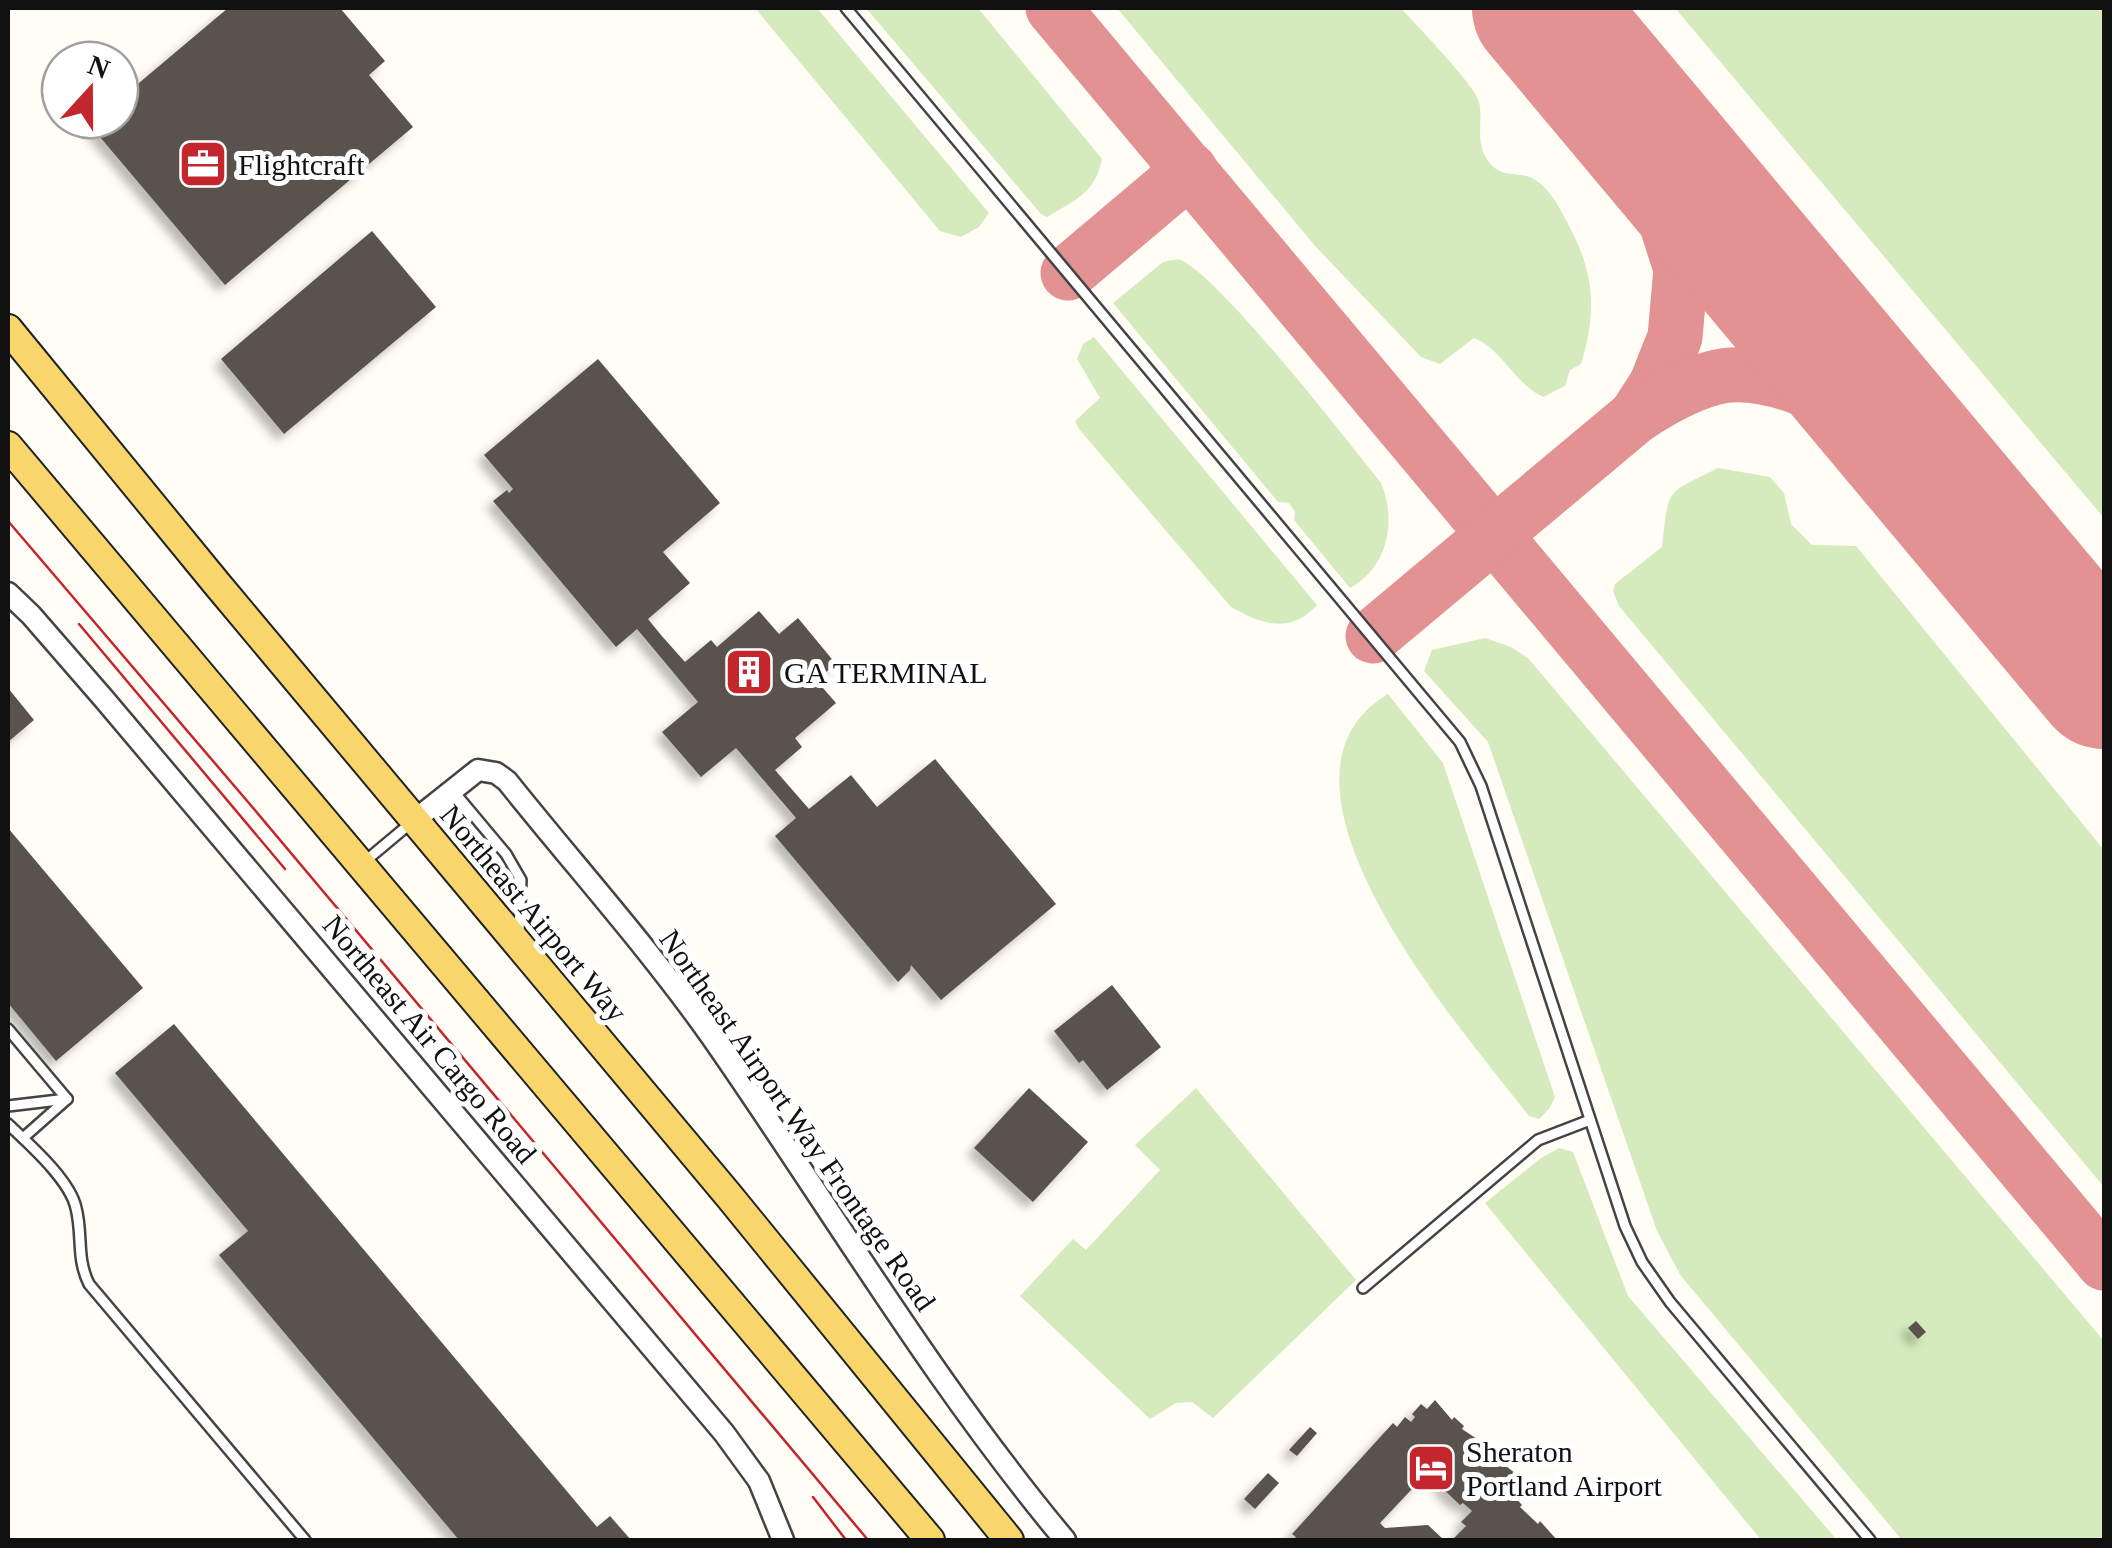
<svg xmlns="http://www.w3.org/2000/svg" width="2112" height="1548" font-family="'Times New Roman',serif">
  <defs>
    <filter id="shadow"><feDropShadow dx="-7" dy="7" stdDeviation="5" flood-color="#0004"/></filter>
  </defs>
  <rect width="100%" height="100%" fill="#fffdf5"/>
  <!-- green -->
  <g fill="#d5ebbd">
    <path d="M755,8H817L989,213L979,227L961,237L940,231Z"/>
    <path d="M866,8H978L1102,159C1096,192 1074,201 1047,217L1041,214Z"/>
    <path d="M1117,8H1401C1416,25 1476,86 1479,102C1483,119 1476,141 1485,156C1500,183 1519,168 1537,181C1552,192 1559,207 1568,224C1595,274 1597,311 1581,364L1570,370L1565,386L1543,397C1514,383 1502,349 1474,338L1440,364L1421,357L1316,247Z"/>
    <path d="M1675,8H2104V518Z"/>
    <path d="M1178,259C1213,268 1351,445 1381,483C1397,521 1388,567 1350,588L1294,520L1295,512L1289,503L1278,502L1113,303L1163,262Z"/>
    <path d="M1094,337L1317,605C1289,635 1262,624 1231,607L1079,429L1075,421L1100,398L1077,359L1083,344Z"/>
    <path d="M1718,468L1770,477L1784,493L1791,524L1812,545L1856,546L2104,850V1187L1619,606L1613,591L1615,584L1662,547C1669,487 1664,495 1718,468Z"/>
    <path d="M1485,638L1511,647L1528,658L2104,1341V1540H1902L1681,1276L1657,1231L1488,742L1424,671L1432,650Z"/>
    <path d="M1388,694L1443,763L1555,1097L1549,1109L1539,1119L1529,1116C1465,1033 1242,781 1388,694Z"/>
    <path d="M1196,1088L1356,1280L1213,1418L1192,1402L1176,1403L1150,1419L1020,1296L1073,1239L1086,1250L1160,1170L1135,1145Z"/>
    <path d="M1559,1148L1573,1152L1628,1296L1837,1540H1761L1485,1203L1541,1158Z"/>
  </g>
  <g fill="none" stroke-linecap="round" stroke-linejoin="round">
    <!-- taxiway -->
    <g stroke="#e29292" stroke-width="55">
      <path d="M1053,8L2104,1263"/>
      <path d="M1621,103L1659,200L1681,269L1675,337L1656,385L1636,416"/>
      <path d="M1068,273L1190,170"/>
      <path d="M1373,636L1636,416C1660,400 1684,386 1713,378C1772,361 1853,412 1904,440"/>
    </g>
    <!-- runway -->
    <path stroke="#e29292" stroke-width="138" d="M1541,8L2104,680"/>
  </g>
  <!-- building -->
  <g fill="#5a524d" filter="url(#shadow)">
    <path d="M228,8H340L385,61L369,75L413,127L225,285L89,124L95,120H120V99Z"/>
    <path d="M372,231L436,307L284,434L221,359Z"/>
    <path d="M598,359L720,503L663,552L690,583L648,619L661,635L685,662L711,640L717,647L759,611L779,634L798,618L836,664L816,680L836,703L795,738L802,747L775,770L809,809L851,775L877,807L935,759L1056,904L941,1000L911,965L910,970L898,982L775,836L796,818L736,748L701,777L662,732L698,702L637,629L616,647L493,501L507,490L509,493L513,489L484,455Z"/>
    <path d="M8,688L34,720L8,742Z"/>
    <path d="M8,828L143,988L56,1061L8,1003Z"/>
    <path d="M1112,985L1161,1047L1107,1090L1083,1060L1079,1063L1054,1031Z"/>
    <path d="M174,1024L597,1527L610,1516L631,1540H459L219,1255L248,1231L115,1073Z"/>
    <path d="M1029,1088L1088,1142L1033,1202L974,1148Z"/>
    <path d="M1916,1321L1926,1332L1918,1339L1908,1328Z"/>
    <path d="M1435,1400L1452,1420L1454,1417L1464,1426L1462,1429L1483,1443L1480,1446L1520,1477L1502,1497L1507,1501L1513,1495L1522,1505L1520,1507L1538,1524L1540,1521L1557,1540H1452L1466,1526L1461,1522L1472,1511L1463,1503L1460,1505L1441,1487L1444,1485L1434,1476L1432,1479L1426,1474L1380,1523L1385,1528L1428,1525L1444,1540H1293L1296,1537L1292,1534L1393,1423L1397,1427L1405,1417L1411,1422L1415,1417L1412,1414L1421,1404L1427,1409Z"/>
    <path d="M1310,1427L1317,1433L1297,1456L1289,1450Z"/>
    <path d="M1268,1473L1279,1483L1255,1509L1244,1499Z"/>
  </g>
  <g fill="none" stroke-linecap="round" stroke-linejoin="round">
    <!-- service casing -->
    <g stroke="#444" stroke-width="14">
      <g id="service">
        <path d="M846,8L1460,742L1481,786L1625,1226L1642,1262L1670,1302L1870,1540"/>
        <path d="M454,792L506,854L521,880L519,933"/>
        <path d="M363,863L412,822"/>
        <path d="M8,1029L67,1099"/>
        <path d="M8,1106L67,1099"/>
        <path d="M8,1124C29,1144 70,1180 76,1208C83,1235 76,1258 89,1284L305,1540"/>
        <path d="M23,1138L67,1099"/>
        <path d="M1363,1288L1538,1140L1590,1120"/>
      </g>
    </g>
    <!-- tertiary casing -->
    <g stroke="#444" stroke-width="25">
      <g id="tertiary">
        <path d="M8,593L31,615L104,699L724,1433L759,1481L783,1540"/>
        <path d="M415,820L478,770L496,773L507,781C575,866 648,947 711,1036C829,1205 933,1382 1065,1540"/>
      </g>
    </g>
    <!-- primary casing -->
    <g stroke="#222" stroke-width="32">
      <g id="primary">
        <path d="M8,329L217,584L729,1196L1009,1540"/>
        <path d="M8,446L930,1540"/>
      </g>
    </g>
    <!-- service -->
    <use href="#service" stroke="#fff" stroke-width="9"/>
    <!-- tertiary -->
    <use href="#tertiary" stroke="#fff" stroke-width="20"/>
    <!-- primary -->
    <use href="#primary" stroke="#f9d66b" stroke-width="28"/>
    <!-- tram -->
    <g stroke="#c4262e" stroke-width="2.5">
      <path d="M8,521L254,809L868,1540"/>
      <path d="M79,624L285,869"/>
      <path d="M813,1497L846,1540"/>
    </g>
  </g>
  <!-- icons -->
  <defs>
    <g id="office-square" transform="scale(2.5)"><rect x="-9" y="-9" width="18" height="18" rx="4" fill="#c4262e" stroke="#fff"/><path d="M-6-3h4V-5.5h4V-3h4V5H-6ZM-1-4.5V-3h2v-1.5ZM-6 0V1H6V0Z" fill="#fff"/></g>
    <g id="building-square" transform="scale(2.5)"><rect x="-9" y="-9" width="18" height="18" rx="4" fill="#c4262e" stroke="#fff"/><path d="M-4-6H4V6H1V3H-1V6H-4ZM-2.5-4.3h1.7v1.8h-1.7ZM.8-4.3h1.7v1.8H.8ZM-2.5-1h1.7V.8h-1.7ZM.8-1h1.7V.8H.8Z" fill="#fff"/></g>
    <g id="hotel-square" transform="scale(2.5)"><rect x="-9" y="-9" width="18" height="18" rx="4" fill="#c4262e" stroke="#fff"/><path d="M-6-4.5h1.5V1H6V5H4.5V3h-9V5H-6ZM-4 0a1.8 1.8 0 1 1 3.6 0ZM.5 0V-2.5h3Q6-2.5 6 0Z" fill="#fff"/></g>
  </defs>
  <g fill-rule="evenodd">
    <use href="#office-square" x="203" y="164"/>
    <use href="#building-square" x="749" y="672"/>
    <use href="#hotel-square" x="1431" y="1468"/>
  </g>
  <g text-anchor="middle" dominant-baseline="central" stroke-width="10" stroke-linejoin="round" paint-order="stroke">
    <!-- poi labels -->
    <g font-size="30" fill="#111" stroke="#fff" text-anchor="start">
      <text x="238" y="164">Flightcraft</text>
      <text x="784" y="672">GA TERMINAL</text>
      <text x="1466" y="1451">Sheraton<tspan x="1466" dy="34">Portland Airport</tspan></text>
    </g>
    <!-- street labels -->
    <g font-size="30" fill="#111" stroke="#fff">
      <text transform="translate(534 913) rotate(50)">Northeast Airport Way</text>
      <text transform="translate(430 1039) rotate(50)">Northeast Air Cargo Road</text>
      <text transform="translate(798 1120) rotate(55)">Northeast Airport Way Frontage Road</text>
    </g>
  </g>
  <!-- border -->
  <rect width="2112" height="1548" fill="none" stroke="#111111" stroke-width="20"/>
  <!-- north arrow -->
  <g transform="translate(90 90) rotate(21)"><circle r="48" fill="#ffffff" stroke="#a0a0a0" stroke-width="2.5"/>
  <path d="M0-8L18 38L0 25L-18 38Z" fill="#c4262e"/>
  <text y="-15" font-size="28" font-weight="bold" text-anchor="middle" fill="#111111">N</text>
  </g>
</svg>
